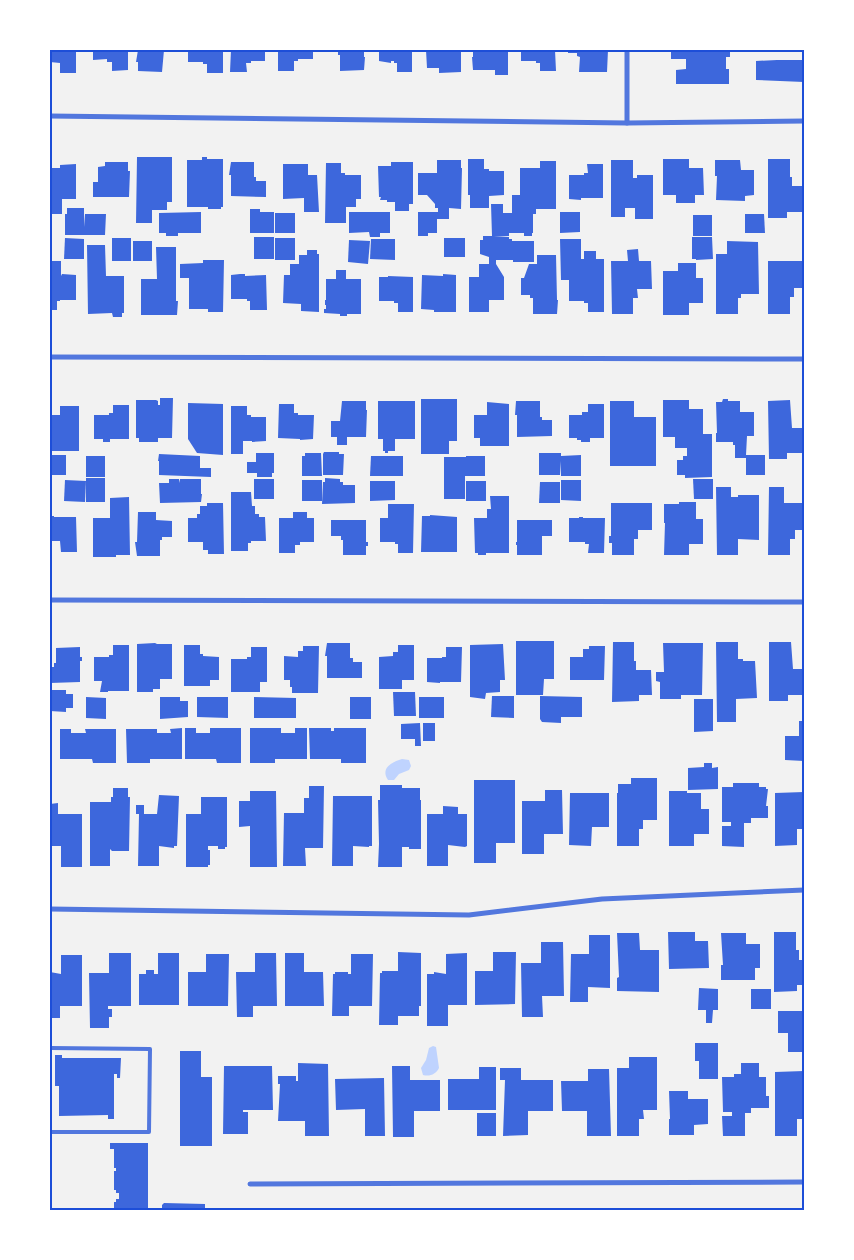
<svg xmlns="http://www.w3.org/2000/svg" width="854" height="1260" font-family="Roboto,sans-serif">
  <rect width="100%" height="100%" fill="#f2f2f2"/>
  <!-- water -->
  <g fill="#bfd3fe">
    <path d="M402,759L409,760L411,766L409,770L399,774L394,780H388C380,768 392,762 402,759Z"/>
    <path d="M433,1046L436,1047L439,1068C436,1074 430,1077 423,1075L421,1068L426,1060L429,1048Z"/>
  </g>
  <!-- building -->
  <g fill="#3d67dc">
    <path d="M50,50H76V73H60V63L50,62Z"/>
    <path d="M93,50H128V70L112,71V62H107V59L93,60Z"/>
    <path d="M138,50H164L162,72L138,71V62H136Z"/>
    <path d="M188,50H223V73H207V64H203V62H188Z"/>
    <path d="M231,50H265V61H251V63H246L247,72H230Z"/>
    <path d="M278,50H313V59H298V61H294V71H278Z"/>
    <path d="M338,50H364V57H365L364,70L340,71V55H338Z"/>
    <path d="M379,50H412V72H397V63H394V61H391V63L379,61Z"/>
    <path d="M426,50H461V72L439,73V68H427Z"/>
    <path d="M473,50H508V75H495V70H473L472,57H473Z"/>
    <path d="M521,50H555L556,71H540V63H536V61H521Z"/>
    <path d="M568,50H608L607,72H579L580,57L577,56V53H568Z"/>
    <path d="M671,50H730V57H726V69H729V84H676V70L686,69V59H671Z"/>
    <path d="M777,60H804V82L756,80V61Z"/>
    <path d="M137,157H172V202H167V210H152V223H136Z"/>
    <path d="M202,157H207V159H223V207H221V209H208V207H187V160H202Z"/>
    <path d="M468,159H484V169H489V171H504V195L489,196V208H470V195H468Z"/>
    <path d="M663,159H689V168H703L704,195H695V203H676V195H663Z"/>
    <path d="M768,159H790V177H792V186H804V212H787V218H768Z"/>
    <path d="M437,160H461V168H462L461,209L449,208V219H437V233H428V236H418V212H438V208H435V204L427,195H418V173H437Z"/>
    <path d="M611,160H633V178H637V175H653V219H635V208H625V217H611Z"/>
    <path d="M715,160H740L741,170H754V195L745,196V201L716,200L717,176H715Z"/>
    <path d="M540,161H556V209H536V214H533V233H532V236H524V233H509V236H494L509,237V239H512V241H534V262H513V260H496V264L504,277V300H489V312H469V277H479V264H489V257L480,254V240H483V236H492L491,204H503V213H512V195H520V168H540Z"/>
    <path d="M105,162H128V171H130L129,197H93V182H98V167L105,166Z"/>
    <path d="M231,162H254V177H256V181H266V197L231,196V175H229Z"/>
    <path d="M391,162H413V204H409V211H395V202H387V200H380L381,197H379L378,166H391Z"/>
    <path d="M326,163H341V173H345V175H361V199H356V207H346V223H325Z"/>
    <path d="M76,164V199H62V214H50V168H60V165Z"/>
    <path d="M283,164H308V175H317L319,212H304V198L283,199Z"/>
    <path d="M587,164H603V198H581V200L569,199V175H584V173H588Z"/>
    <path d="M67,208H84V227L85,214H106L105,235H65V214H67Z"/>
    <path d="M250,209H260V212H274V233H250Z"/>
    <path d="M201,212V233H178V236H166V233H159V213Z"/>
    <path d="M349,212H390V233H380V237H370L369,232L349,233Z"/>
    <path d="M560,212H580V232L560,233Z"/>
    <rect x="275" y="213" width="20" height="20"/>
    <path d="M745,214H764L765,233H745Z"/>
    <rect x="693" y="215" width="19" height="21"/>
    <rect x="254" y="237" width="20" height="22"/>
    <path d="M692,237H712L713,259L696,260V259H692Z"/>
    <path d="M65,238L84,239V259H64Z"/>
    <rect x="112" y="238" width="19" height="23"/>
    <rect x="275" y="238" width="20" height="22"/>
    <rect x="444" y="238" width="21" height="19"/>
    <path d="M371,239H395V260L370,259Z"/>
    <path d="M560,239H581V259H584V251H596V259H604V312H588V303H584V301H569V280H561Z"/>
    <path d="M349,240L370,241L368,264L348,262Z"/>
    <rect x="133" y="241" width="19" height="20"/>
    <path d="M727,241L758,242L759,294H741V298H738V314H716V254H727Z"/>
    <path d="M87,245H105L106,276H124V313H122V317H113L112,313L88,314Z"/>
    <path d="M156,247H176V301H178L177,315H141V279H157Z"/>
    <path d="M638,249L639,261H651L652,289H637L638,298H633V314H612L611,261H628L627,250Z"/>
    <path d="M307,250H317V254H319V312L301,311V304L283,303L284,275H290V264H299V255H307Z"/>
    <path d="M537,255H556L557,300H558L557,314H533V298H530V295H521V278H524L529,264H537Z"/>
    <path d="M203,260H224L223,312H208V309H189V278H180V264L203,263Z"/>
    <path d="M50,261H61V276L62,274L76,275V300H60V301H57V310H50Z"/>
    <path d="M768,261H804V288H794V297H790V314H768Z"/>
    <path d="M678,263H696V278H703V303H689V315H663V271H678Z"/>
    <path d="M336,270H346V279H361V314H347V316H340V314L324,313V309H326V305H325V300H326V279H336Z"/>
    <path d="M240,274H245V276L266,275L267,310H250V301H247V299H231V275Z"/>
    <path d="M443,274L456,275V312H434V310L421,309L422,275L443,276Z"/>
    <path d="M388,276L413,277V312H398V303H394V301H379V277H388Z"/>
    <path d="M160,398H173L172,438H158V442H139V438H136V400H156L158,401V405H160Z"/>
    <path d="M421,399H457V441H449V454H421Z"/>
    <path d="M723,399H728V401H740V412H754V436H747L746,455H765V475H746V458H735V445H733V442H716V433H717L716,402H722Z"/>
    <path d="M663,400H689V409H703V434H712V477L685,478V475H677V460H683V456H687V448H675V437H663Z"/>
    <path d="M790,400L792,428H804V453H787V459H769L768,401Z"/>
    <path d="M342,401H366V410H367L366,437H347V445H337V437H331V421H340Z"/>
    <path d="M378,401H415V439H395V451H388V453H385V451H383V439H378Z"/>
    <path d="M516,401H540V417H542V420H552V436L517,437V415H515Z"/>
    <path d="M610,401H634V417H656V466H610Z"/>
    <path d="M487,402L509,404V446H480V438H474V415H487Z"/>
    <path d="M188,403L223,404V455L197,453L188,439Z"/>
    <path d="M279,404H294V413H298V415H314L313,439L300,440V439L278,438Z"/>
    <path d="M588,404H604V438H590V442H581V440H577V438H569V415H582V412H588Z"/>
    <path d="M113,405H129V439H110V442H103V439H94V415H109V413H113Z"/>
    <path d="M60,406H79V451H50V417H52V415H60Z"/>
    <path d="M231,406H247V415H251V417H266V441L252,442V441H243V454H231Z"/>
    <path d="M324,452H339V454H344L343,475H323V454Z"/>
    <path d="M256,453H274V473H272V477H257V473H247V462H256Z"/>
    <path d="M305,453H321L322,476H302V456H305Z"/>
    <path d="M539,453H561V456L581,455V476H561V461L560,475H539Z"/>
    <path d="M159,454L200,456V468H211V477L159,475V461H158Z"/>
    <rect x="50" y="455" width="16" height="20"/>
    <rect x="86" y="456" width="19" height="21"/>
    <path d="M371,456H403V476H370Z"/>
    <path d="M466,456H485V476H465V499H444V457H466Z"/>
    <rect x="86" y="478" width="19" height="24"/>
    <path d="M325,478L340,479V482H343V485H355V503L322,504L323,482H325Z"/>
    <path d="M169,479H179L180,483V479H201V494H202L201,502L160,503L159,483H169Z"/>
    <rect x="254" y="479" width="20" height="20"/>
    <path d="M693,479H713V499H694Z"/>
    <path d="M65,480L86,481L85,502L64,501Z"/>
    <rect x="302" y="480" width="20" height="21"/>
    <path d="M561,480H581V501L561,500Z"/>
    <path d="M370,481H395V500L370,501Z"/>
    <rect x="466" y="481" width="20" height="20"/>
    <path d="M540,482H560V503H539Z"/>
    <path d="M716,487H731V497H738V495H759V540L738,539V555H717Z"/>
    <path d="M769,487H784V503H804V530H795V539H790V555H768Z"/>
    <path d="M231,492H251L252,506H255V514H259V517H265L266,541H251V543H248V551H231Z"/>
    <path d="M490,496H509V553H486V555H478V553H475L474,518H487V509H491Z"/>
    <path d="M129,497L130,555H116V557H93V518H110V498Z"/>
    <path d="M679,502H696V519H703V544H689V555H664L665,523H664V504H679Z"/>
    <path d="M207,503H223L224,554H208V550H203V542H188V518H197V514H200V506H207Z"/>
    <path d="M611,503H652V530H638V539H634V555H612V543H609V536H611Z"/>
    <path d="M388,504H414L413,553H398V544H395V542H380V518H388Z"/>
    <path d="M138,512H156V520L172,521V537H162V540H160V556H137L135,542H137Z"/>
    <path d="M293,512H307V518H314V542H300V545H295V553H279V518H293Z"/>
    <path d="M430,515L457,517V552H421L422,516H430Z"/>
    <path d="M51,516H54V517H76L77,552H61L60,541H50Z"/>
    <path d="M579,517H583V518H605L604,553H588L589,544H585V542H569V518H579Z"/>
    <path d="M331,520H366V542H368V546H366V555H343V540H341V536H331Z"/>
    <path d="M517,520H552V536H542V555H517V545H516V542H517Z"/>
    <path d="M516,641H554V679H544L543,695H516Z"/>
    <path d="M613,642H634V661H636V670H651L652,695H639V701L612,702Z"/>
    <path d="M716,642H738V659H743V661H755L757,698L736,699V722H717Z"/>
    <path d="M769,642H791L793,669H804V695H788V701H769Z"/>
    <path d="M155,643L157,644H172V679H160V689H153V692H137V644Z"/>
    <path d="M327,643H350V658H353V662H362V678H327V656H325Z"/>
    <path d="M663,643H703L702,695H681V699H660V682L656,681V672H664Z"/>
    <path d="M503,644L505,680H500V692L486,693L485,699L470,697V645Z"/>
    <path d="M113,645H129V691H108V692H100L102,681H94V657H109V655H113Z"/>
    <path d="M184,645H200V654H203V656L219,657V680H210V686H184Z"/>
    <path d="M398,645H414V680H402V689H379V657L393,656V652H398Z"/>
    <path d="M303,646H319L318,693H292V687H290V680H284V656L298,657V651H303Z"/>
    <path d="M589,646H605L604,680H570V657H583V649H589Z"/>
    <path d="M80,647V657H82V661H80V682L50,683V667H54V663H56V648Z"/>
    <path d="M251,647H267V682H260V692H231V659H247V657H251Z"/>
    <path d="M446,647H462L461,682H440V683L427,682V658H442V657H446Z"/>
    <path d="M50,690H66V694H73V708H66V712L50,711Z"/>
    <path d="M393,692H415L416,716H394Z"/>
    <path d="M492,696H514V718L491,717Z"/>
    <path d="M540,696L582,697V717H561V723L542,722L540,719Z"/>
    <path d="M86,697L106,698V719L86,718Z"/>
    <path d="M160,697H180V701H188V717L160,719Z"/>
    <path d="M197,697H228V718L197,717Z"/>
    <path d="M254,697L296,698V718H254Z"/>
    <rect x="350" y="697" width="21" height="22"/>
    <rect x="419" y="697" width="25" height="21"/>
    <path d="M694,699H713V731L694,732Z"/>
    <path d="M799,721H804V761L785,760V736H799Z"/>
    <path d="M420,723L421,746H415V739H401V724Z"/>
    <rect x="423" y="723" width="12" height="18"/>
    <path d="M182,728V759H150V763H127L126,729H157V733H171L170,729Z"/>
    <path d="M185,728H196V733H210V728H241V763H217L216,759H185Z"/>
    <path d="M250,728H281V733H295V728H307V759H275V763H250Z"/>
    <path d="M309,728H331V731H334V728H366V763H341V759H310Z"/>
    <path d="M60,729H71V733H86L85,729H116V763H93L92,759H60Z"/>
    <path d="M704,763H712V768L718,767V789L688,790V768L704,767Z"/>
    <path d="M631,778H657V820H643V829H639V846H617V793H618V784H631Z"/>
    <path d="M474,780H515V843H496V863H474Z"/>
    <path d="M733,783H759V787H766V789H768L766,806H768V818H751V823H744V847L722,846V826H731V822H722V787H733Z"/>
    <path d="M380,785H402V788H420V800H421V849H409V847H402V867H378L379,844L378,800H380Z"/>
    <path d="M309,786H324L323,848H305L306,866H283L284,813H304V798H309Z"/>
    <path d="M113,788H128V797H130L129,851H112L110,849V866H90V802H111V797H113Z"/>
    <path d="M545,790H562L563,834H544V854H522V801H545Z"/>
    <path d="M250,791H276L277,867H250V826L239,827V801H250Z"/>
    <path d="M669,791H687V793H701V809H709V834H694V846H669Z"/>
    <path d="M804,792V820H802V829H797V845L775,846V793Z"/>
    <path d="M570,793H609V827H592L591,846L569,845Z"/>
    <path d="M159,795L179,796L177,846H174V848L159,846V866H138L139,814H136V805H144V814H157Z"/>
    <path d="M333,796H372V846H369V847L353,846V866H332Z"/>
    <path d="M201,797H227V847H225V849H218V846H208V850H210V865H208V867H186V814H201Z"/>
    <path d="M58,803V814H82V867H61V846H50V804Z"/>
    <path d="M443,806L458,807V814H467V846L465,847L448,845V866H427V814H443Z"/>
    <path d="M668,932H695V941H708L709,968L669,969Z"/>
    <path d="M774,932H796V950H799V960H804V985H797V991L774,992Z"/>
    <path d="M617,933H639L640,950H659V992L617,991V978L619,977Z"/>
    <path d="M721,933H746V944H760V968H755V980H721V965H723Z"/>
    <path d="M589,935H610V988L588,987V1002H570L571,954H589Z"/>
    <path d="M541,942H563L564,996H542L543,1017H522L521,963H541Z"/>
    <path d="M398,952L421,953V1006H419V1016H398V1025H379L380,973H382V971H398Z"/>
    <path d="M493,952H516L515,1004L475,1005V971H493Z"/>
    <path d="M109,953H131V1006H108V1009H112V1017H109V1028H90L89,973H109Z"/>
    <path d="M158,953H179V1005H139V974H146V970H154V974H158Z"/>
    <path d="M255,953H276L277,1006H253V1017H237L236,972H255Z"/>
    <path d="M285,953H304V972H323L324,1006H285Z"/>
    <path d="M467,953V1005H448V1026H427V974H434V972L446,974V954Z"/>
    <path d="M206,954H229L228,1006H188V972H206Z"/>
    <path d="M351,954H373L372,1006H349V1016H332L333,974H335V972H348V974H351Z"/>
    <path d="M61,955H82V1006H60V1018H50V972L61,974Z"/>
    <path d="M699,988L718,989V1010H713L712,1023H706V1010H698Z"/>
    <rect x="751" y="989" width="20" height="20"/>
    <path d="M778,1011H804V1052H788V1033H778Z"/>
    <path d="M695,1043H718V1079H699V1061H695Z"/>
    <path d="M180,1051H201V1077H212V1146H180Z"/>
    <path d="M55,1055H62V1058H121L120,1078H117V1074H114V1119H108V1115L59,1116V1086H55Z"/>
    <path d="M629,1057H657V1110H643L644,1119H639V1136H617V1068H629Z"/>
    <path d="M298,1063L328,1064L329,1136H305V1121H278L280,1084H278V1076H296V1081H298Z"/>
    <path d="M741,1063H759V1077H766V1096H769V1108H751V1113H745V1136H723L722,1116H732V1112H723L722,1077H734V1074H741Z"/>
    <path d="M224,1066H272L273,1110H243V1112H248V1134H223Z"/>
    <path d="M392,1066H410V1080H440V1111H414V1137H393Z"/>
    <path d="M479,1067H496V1110H448V1079H479Z"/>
    <path d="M500,1068H521V1080H553V1111H528V1135L503,1136L505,1080H500Z"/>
    <path d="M588,1069H609L611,1136H587V1111H562L561,1081H588Z"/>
    <path d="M804,1071V1110H802V1119H797V1136H775V1072Z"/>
    <path d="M384,1078L385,1136H365V1109L336,1110L335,1079Z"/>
    <path d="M669,1091H688V1099H708V1124L694,1125V1135H669V1119H670Z"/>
    <rect x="477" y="1113" width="19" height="23"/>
    <path d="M110,1143H148V1210H114V1202H116V1199H119V1193H116V1190H114V1171H116V1168H114V1149H110Z"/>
    <path d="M164,1203L205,1204V1210H162V1205Z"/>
  </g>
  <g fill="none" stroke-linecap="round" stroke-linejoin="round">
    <!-- service -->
    <path stroke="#5277de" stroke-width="4" d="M50,1048L150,1049L149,1132H50"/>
    <!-- minor -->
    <g stroke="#5277de" stroke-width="5">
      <path d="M627,50V123"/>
      <path d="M50,116L627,123L804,121"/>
      <path d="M50,357L804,359"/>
      <path d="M50,600L804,602"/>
      <path d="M50,909L469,915L602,899L804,890"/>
      <path d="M250,1184L804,1182"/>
    </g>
  </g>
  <!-- border -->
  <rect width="854" height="1260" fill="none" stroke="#ffffff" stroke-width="102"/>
  <rect x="51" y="51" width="752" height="1158" fill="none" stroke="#1d4ed8" stroke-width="2"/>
</svg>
